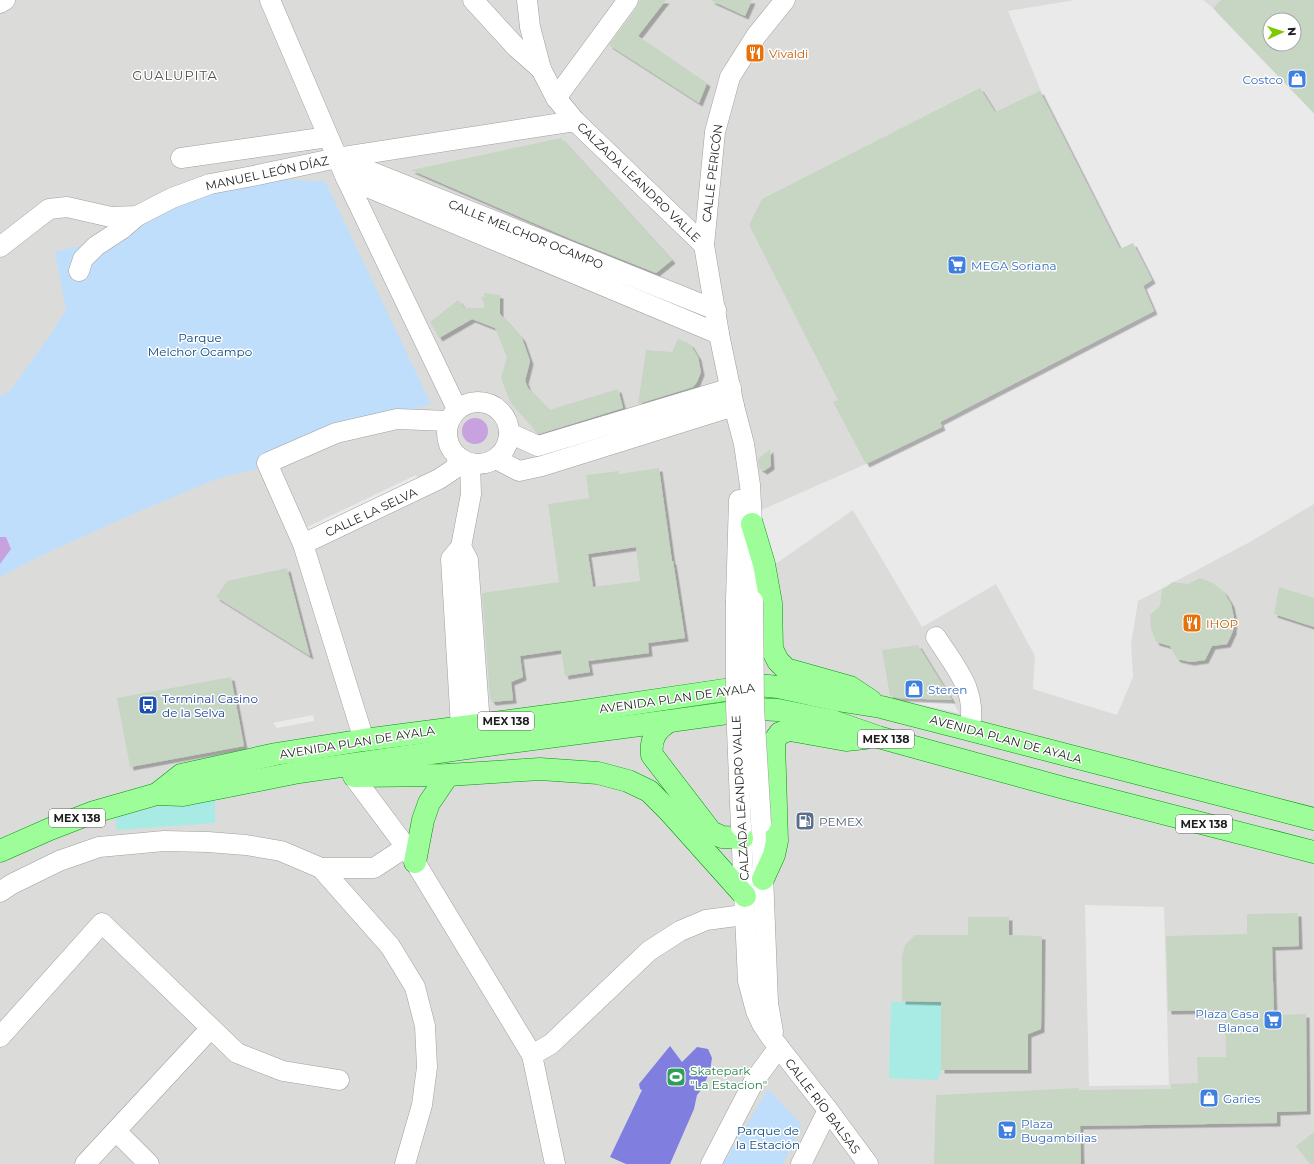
<svg xmlns="http://www.w3.org/2000/svg" width="1314" height="1164" font-family="Montserrat,sans-serif">
  <defs>
    <filter id="shadow"><feDropShadow dx="3.5" dy="3.5" stdDeviation="0" flood-color="#0004"/></filter>
  </defs>
  <rect width="100%" height="100%" fill="#e3efe4"/>
  <!-- residential -->
  <path fill="#dbdcda" fill-rule="evenodd" d="M0,0H1314V1164H0ZM1270,20H1294V44H1270Z"/>
  <!-- grass -->
  <g fill="#a7ebe4">
    <path d="M215,791V823L117,830L115,818Z"/>
    <path d="M891,1002H941V1070L938,1080L889,1078Z"/>
  </g>
  <!-- park -->
  <g fill="#bfdefb">
    <path d="M281,180L325,181L431,404L383,418L263,467L216,479L119,520L36,558L0,577V396L10,391L51,334L66,309L55,252L114,238L164,208L222,189Z"/>
    <path d="M768,1089L802,1125L783,1164H723Z"/>
  </g>
  <!-- pitch -->
  <path fill="#807fe0" d="M670,1046L682,1062L697,1047L708,1049L712,1058L710,1071L702,1089L697,1095L694,1109L670,1164H626L610,1157L642,1090L640,1089L639,1084Z"/>
  <!-- parking -->
  <g fill="#eaeaea">
    <path d="M1075,0H1203L1213,8L1314,113V504L1248,543L1138,601L1131,644L1133,677L1117,715L1033,689L1035,656L996,584L922,627L853,510L758,576L757,512L866,464L942,427L940,422L1152,280L1136,253L1133,243L1120,249L1046,103L1008,11Z"/>
    <path d="M416,475L420,483L305,538L301,530Z"/>
    <path d="M890,698L952,700L959,713Z"/>
    <path d="M313,715L314,721L277,728L273,723Z"/>
    <path d="M1085,905L1164,907L1169,1085L1089,1086Z"/>
  </g>
  <!-- water -->
  <g fill="#c7a2de">
    <circle cx="475" cy="431" r="13"/>
    <path d="M0,537H6L11,549L0,564Z"/>
  </g>
  <!-- building -->
  <g fill="#c6d6c3" fill-rule="evenodd" filter="url(#shadow)">
    <path d="M640,0H666L638,36L707,83L699,103L609,45L637,7Z"/>
    <path d="M710,0H752L745,16Z"/>
    <path d="M1221,0H1314V113L1213,8ZM1270,20H1294V44H1270Z"/>
    <path d="M980,88L995,112L1040,91L1120,249L1133,243L1152,280L1143,286L1154,311L940,422L942,427L866,464L833,402L838,400L749,225L762,199Z"/>
    <path d="M561,138L672,260L656,273L571,239L411,170Z"/>
    <path d="M484,293L500,295V314L522,338L530,361L525,381L528,388L549,410L618,389L623,408L539,434L536,433L531,425L510,402L501,378L507,357L495,328L472,319L439,338L430,322L458,300L464,308H484V303L481,297H484Z"/>
    <path d="M678,339L690,344L698,357L701,372L697,382L693,387L638,404L646,350L672,352Z"/>
    <path d="M770,449L771,466L764,471L759,468L758,459Z"/>
    <path d="M659,468L672,561H673L685,638L648,643L649,653L588,661L590,672L565,676L561,650L520,656L523,677L511,682L513,700L492,702L490,698L482,593L559,582L548,504L589,498L586,475L619,471V474ZM636,547L640,581L593,587L588,554Z"/>
    <path d="M287,568L310,656L216,597L227,581Z"/>
    <path d="M1200,578L1213,583L1224,592L1231,604L1234,618L1233,631L1227,644L1212,646L1205,660L1191,662L1177,659L1170,646L1156,642L1151,629L1150,615L1160,606L1162,590L1173,582L1188,584Z"/>
    <path d="M1279,587L1314,598V627L1274,614Z"/>
    <path d="M918,645L952,700L898,698L890,696L882,650Z"/>
    <path d="M231,677L244,746L130,767L117,698Z"/>
    <path d="M1298,913L1299,946L1272,947L1274,1015L1306,1014L1307,1111L1277,1112V1123L1080,1126L1081,1164H934L936,1095L1079,1088V1090L1171,1089V1084L1198,1083L1197,1057H1226L1225,1010L1168,1011L1166,936L1247,934V914Z"/>
    <path d="M968,917H1009V935L1042,936L1041,1029L1028,1034V1070H941V1002L902,1001V956L905,945L915,935H968Z"/>
    <path d="M1314,1132V1164H1310L1296,1146Z"/>
  </g>
  <g fill="none" stroke-linecap="round" stroke-linejoin="round">
    <!-- minor casing -->
    <g stroke="#9f9f9f" stroke-width="21">
      <g id="minor">
        <path d="M270,0L346,178L457,409"/>
        <path d="M473,0L516,47L541,69"/>
        <path d="M527,0L530,27L541,69L556,98L575,121L704,245"/>
        <path d="M0,3L5,0"/>
        <path d="M556,98L628,0"/>
        <path d="M181,158L328,137"/>
        <path d="M337,158L716,310"/>
        <path d="M346,178L719,334"/>
        <path d="M0,247L49,209L67,207L111,217L137,216L172,198L210,184L253,176L337,158L575,121"/>
        <path d="M79,271L83,259L96,246L122,229L137,216"/>
        <circle cx="478" cy="433" r="31"/>
        <path d="M509,433L538,446L731,388"/>
        <path d="M496,459L519,471L542,466L734,406"/>
        <path d="M303,544L439,479L454,469L460,458"/>
        <path d="M461,547L468,560L480,725"/>
        <path d="M736,600L739,500"/>
        <path d="M753,601L752,524L750,485L744,444L734,406L719,334L704,245L715,132L730,77L756,36L785,0"/>
        <path d="M936,637C955,667 979,692 969,729"/>
        <path d="M461,727L451,559L461,547L471,494L470,463"/>
        <path d="M364,740L303,544L267,463L336,433L397,419L449,421"/>
        <path d="M353,776L406,847L532,1055L555,1164"/>
        <path d="M761,823L768,1003L773,1032"/>
        <path d="M741,827L748,981L756,1011L762,1024L770,1036L828,1110L868,1164"/>
        <path d="M321,868H374L406,847"/>
        <path d="M0,892L12,884L59,861L99,847L164,841L208,842L246,845L281,851L321,868L390,946L415,987L425,1026L427,1067L422,1105L405,1164"/>
        <path d="M0,1037L102,923L237,1053L283,1071L339,1080"/>
        <path d="M532,1055L551,1044L649,951L680,931L706,920L736,916L745,917"/>
        <path d="M116,1131L149,1164"/>
        <path d="M85,1164L211,1028"/>
        <path d="M711,1164L754,1081L779,1047"/>
        <path d="M801,1164L828,1110"/>
      </g>
    </g>
    <!-- major casing -->
    <g stroke="#00970a" stroke-width="23">
      <g id="major">
        <path d="M752,524L764,564L771,603L772,649L778,661L786,669L850,687L871,701"/>
        <path d="M670,721C656,729 650,739 652,755L711,832L722,837L742,838"/>
        <path d="M354,776L448,775L540,769L598,773L628,781L649,791L669,811L745,896"/>
        <path d="M157,794L181,775L276,754L364,740L577,712L758,685L778,687L837,700L881,707L1314,819"/>
        <path d="M0,851L50,829L94,812L157,794L183,795L299,772L488,745L670,721L756,709L778,710L832,721L878,737L1064,788L1314,852"/>
        <path d="M415,862L423,820L429,803L448,775"/>
        <path d="M763,879L774,855L777,841L774,741L780,733L790,730L846,740L865,738"/>
      </g>
    </g>
    <!-- minor -->
    <use href="#minor" stroke="#fff" stroke-width="20"/>
    <!-- major -->
    <use href="#major" stroke="#9dfe99" stroke-width="22"/>
    <!-- minor-bridge casing -->
    <g stroke="#9f9f9f" stroke-width="21" stroke-linecap="butt">
      <g id="minor-bridge">
        <path d="M736,600V705L741,827"/>
        <path d="M753,601L754,707L761,823"/>
      </g>
    </g>
    <!-- minor-bridge -->
    <use href="#minor-bridge" stroke="#fff" stroke-width="20"/>
  </g>
  <!-- icons -->
  <defs>
    <g id="restaurant-square" transform="scale(1)"><rect x="-9" y="-9" width="18" height="18" rx="4" fill="#e8710a" stroke="#fff"/><path d="M-5-6h1v4h1v-4h1v4h1v-4h1v5L-1.5 .5V6h-2V.5L-5-1ZM5-6V6H3V1.5H1.5Q1.5-4 5-6Z" fill="#fff"/></g>
    <g id="shop-square" transform="scale(1)"><rect x="-9" y="-9" width="18" height="18" rx="4" fill="#3f7fe0" stroke="#fff"/><path d="M-5-2.5h2.3a2.7 3.5 0 0 1 5.4 0H5L5.5 6h-11ZM-1.5-2.5h3a1.5 2.3 0 0 0-3 0Z" fill="#fff"/></g>
    <g id="supermarket-square" transform="scale(1)"><rect x="-9" y="-9" width="18" height="18" rx="4" fill="#3f7fe0" stroke="#fff"/><path d="M-6-5.5h2.5l.6 2H6L4.5 2H-2.5L-4.4-4H-6ZM-1.5 3.2a1.3 1.3 0 1 0 .1 0ZM3 3.2a1.3 1.3 0 1 0 .1 0Z" fill="#fff"/></g>
    <g id="bus-square" transform="scale(1)"><rect x="-9" y="-9" width="18" height="18" rx="4" fill="#1a4fb4" stroke="#fff"/><path d="M-5-6H5V4H4V6H2V4H-2V6H-4V4H-5ZM-3.5-4V0h7V-4ZM-3.5 1.2v1.5H-2V1.2ZM2 1.2v1.5H3.5V1.2Z" fill="#fff"/></g>
    <g id="fuel-square" transform="scale(1)"><rect x="-9" y="-9" width="18" height="18" rx="4" fill="#5c6f8a" stroke="#fff"/><path d="M-5.5-6h7V0h2V4h1.3V-2.5L3-4.5l.8-.8L6-3V5H2.5V1h-1V6h-7ZM-4.2-4.7v3.2H.2V-4.7Z" fill="#fff"/></g>
    <g id="stadium-square" transform="scale(1)"><rect x="-9" y="-9" width="18" height="18" rx="4" fill="#2e9e5b" stroke="#fff"/><path d="M0-5a6.5 5 0 1 0 0 10a6.5 5 0 1 0 0-10ZM-3.5-1.8h7v3.6h-7Z" fill="#fff"/></g>
  </defs>
  <g fill-rule="evenodd">
    <use href="#restaurant-square" x="755" y="53"/>
    <use href="#shop-square" x="1297" y="79"/>
    <use href="#supermarket-square" x="957" y="265"/>
    <use href="#restaurant-square" x="1192" y="623"/>
    <use href="#shop-square" x="914" y="689"/>
    <use href="#bus-square" x="148" y="705"/>
    <use href="#fuel-square" x="805" y="821"/>
    <use href="#supermarket-square" x="1273" y="1020"/>
    <use href="#stadium-square" x="676" y="1077"/>
    <use href="#shop-square" x="1209" y="1098"/>
    <use href="#supermarket-square" x="1007" y="1130"/>
  </g>
  <g text-anchor="middle" dominant-baseline="central" stroke-width="3" stroke-linejoin="round" paint-order="stroke">
    <!-- shield labels -->
    <g fill="#fff" stroke="#626262" stroke-width="1">
      <rect x="478" y="712" width="56" height="18" rx="3"/>
      <rect x="858" y="730" width="56" height="18" rx="3"/>
      <rect x="49" y="809" width="56" height="18" rx="3"/>
      <rect x="1176" y="815" width="56" height="18" rx="3"/>
    </g>
    <g font-size="11" font-weight="bold" fill="#1e1e1e">
      <text x="506" y="721">MEX 138</text>
      <text x="886" y="739">MEX 138</text>
      <text x="77" y="818">MEX 138</text>
      <text x="1204" y="824">MEX 138</text>
    </g>
    <!-- food labels -->
    <g font-size="12" fill="#c56008" stroke="#fff" text-anchor="start">
      <text x="769" y="53">Vivaldi</text>
      <text x="1206" y="623">IHOP</text>
    </g>
    <!-- shop labels -->
    <g font-size="12" fill="#366cbe" stroke="#fff" text-anchor="start">
      <text x="1283" y="79" text-anchor="end">Costco</text>
      <text x="971" y="265">MEGA Soriana</text>
      <text x="928" y="689">Steren</text>
      <text x="1259" y="1013" text-anchor="end">Plaza Casa<tspan x="1259" dy="14">Blanca</tspan></text>
      <text x="1223" y="1098">Garies</text>
      <text x="1021" y="1123">Plaza<tspan x="1021" dy="14">Bugambilias</tspan></text>
    </g>
    <!-- street labels -->
    <g font-size="12" fill="#1e1e1e" stroke="#fff">
      <text transform="translate(267 173) rotate(-12)">MANUEL LEÓN DÍAZ</text>
      <text transform="translate(712 173) rotate(-83)">CALLE PERICÓN</text>
      <text transform="translate(639 182) rotate(44)">CALZADA LEANDRO VALLE</text>
      <text transform="translate(526 234) rotate(22)">CALLE MELCHOR OCAMPO</text>
      <text transform="translate(371 512) rotate(-25)">CALLE LA SELVA</text>
      <text transform="translate(677 698) rotate(-8)">AVENIDA PLAN DE AYALA</text>
      <text transform="translate(1006 739) rotate(15)">AVENIDA PLAN DE AYALA</text>
      <text transform="translate(357 742) rotate(-9)">AVENIDA PLAN DE AYALA</text>
      <text transform="translate(740 798) rotate(-93)">CALZADA LEANDRO VALLE</text>
      <text transform="translate(823 1106) rotate(53)">CALLE RÍO BALSAS</text>
    </g>
    <!-- park labels -->
    <g font-size="12" fill="#09467e" stroke="#fff">
      <text x="200" y="337">Parque<tspan x="200" dy="14">Melchor Ocampo</tspan></text>
      <text x="768" y="1130">Parque de<tspan x="768" dy="14">la Estación</tspan></text>
    </g>
    <!-- transit labels -->
    <g font-size="12" fill="#164399" stroke="#fff" text-anchor="start">
      <text x="162" y="698">Terminal Casino<tspan x="162" dy="14">de la Selva</tspan></text>
    </g>
    <!-- service labels -->
    <g font-size="12" fill="#4e5e75" stroke="#fff" text-anchor="start">
      <text x="819" y="821">PEMEX</text>
    </g>
    <!-- leisure labels -->
    <g font-size="12" fill="#27864d" stroke="#fff" text-anchor="start">
      <text x="690" y="1070">Skatepark<tspan x="690" dy="14">"La Estacion"</tspan></text>
    </g>
    <!-- neighbourhood labels -->
    <g font-size="13" letter-spacing="1" fill="#515151" stroke="#fff">
      <text x="175" y="75">GUALUPITA</text>
    </g>
  </g>
  <!-- north arrow -->
  <g transform="translate(1282 32) rotate(87)"><circle r="19" fill="#ffffff" stroke="#a5a5a5"/>
  <path d="M0-3L7 15L0 10L-7 15Z" fill="#7bcb00"/>
  <text y="-6" font-size="11" font-weight="bold" text-anchor="middle" fill="#1e1e1e">N</text>
  </g>
</svg>
